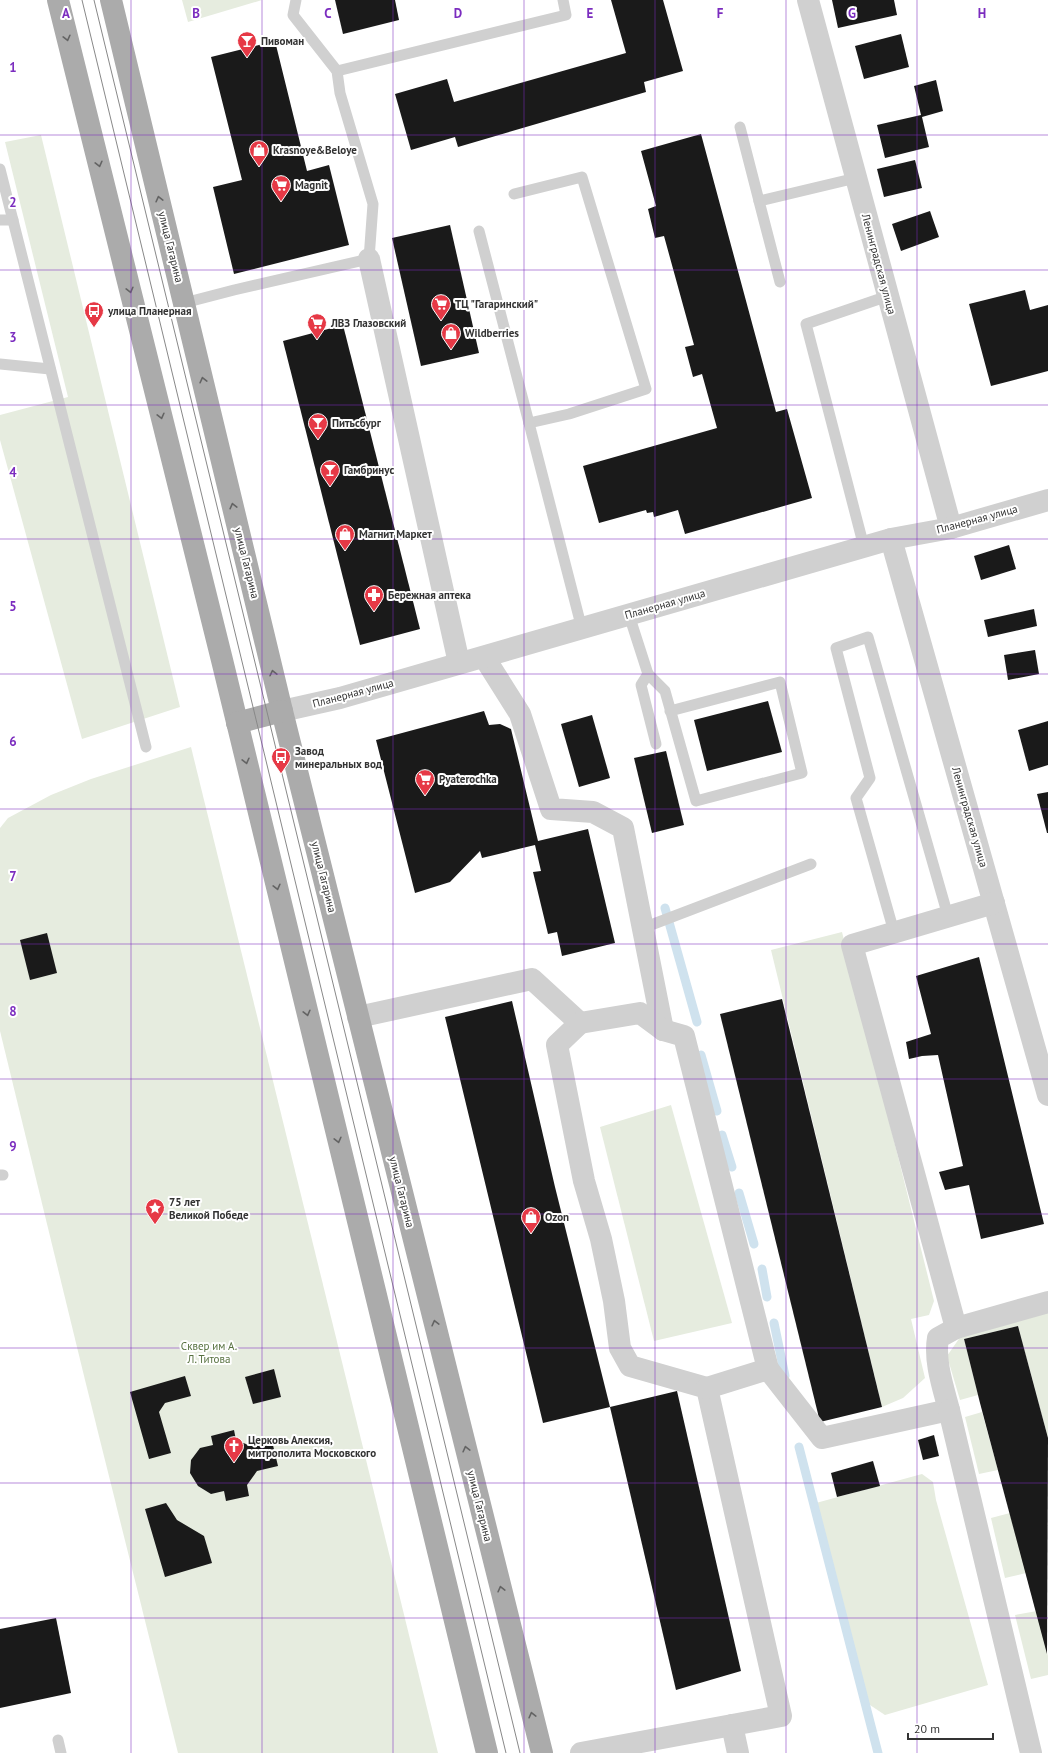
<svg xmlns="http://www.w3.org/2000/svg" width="1048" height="1753" font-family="'PT Sans',sans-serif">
  <rect width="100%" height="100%" fill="#fff"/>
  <!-- green -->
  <g fill="#e6ecdf">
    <path d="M182,0H262L188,22Z"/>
    <path d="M41,135L180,707L82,739L0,440V415L68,397L5,142Z"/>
    <path d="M191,747L438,1753H178L86,1384L0,1031V828L8,818L51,795L91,779Z"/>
    <path d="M842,932L934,1301L929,1315L911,1319L925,1378L903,1398L882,1407L771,950Z"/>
    <path d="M671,1105L732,1323L654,1341L600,1127Z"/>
    <path d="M1048,1312V1438L1018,1326L964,1339L978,1395L960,1400L947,1356L963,1333Z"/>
    <path d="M982,1412L998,1470L979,1474L965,1417Z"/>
    <path d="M922,1474L933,1482L936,1500L988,1685L885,1715L867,1703L816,1503Z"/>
    <path d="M1010,1513L1026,1573L1005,1578L991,1518Z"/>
    <path d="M1037,1611L1048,1656V1675L1031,1679L1015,1615Z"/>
  </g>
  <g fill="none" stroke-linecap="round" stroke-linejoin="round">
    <!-- stream -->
    <g stroke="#cfe2ee" stroke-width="9">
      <path d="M665,908L697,1022"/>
      <path d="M701,1055L717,1111"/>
      <path d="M722,1135L732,1167"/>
      <path d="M739,1193L754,1244"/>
      <path d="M762,1269L767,1297"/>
      <path d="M774,1323L785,1376"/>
      <path d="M799,1447L878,1753"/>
    </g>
  </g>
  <!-- building -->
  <g fill="#1a1a1a">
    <path d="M335,0H395L399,20L343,34Z"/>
    <path d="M611,0H663L683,71L644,82L646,92L458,147L455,137L411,150L395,94L447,79L454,102L626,53Z"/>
    <path d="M832,0H894L897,15L838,28Z"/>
    <path d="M901,34L909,67L864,79L855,46Z"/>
    <path d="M275,41L307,171L329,165L349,245L234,274L213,187L242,180L211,57Z"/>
    <path d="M936,80L943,111L922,117L929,147L885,158L877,125L921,115L914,86Z"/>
    <path d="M701,134L776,412L787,409L812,498L685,534L678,510L654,517L653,512L647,513L646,510L599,523L583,466L717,428L702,374L693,377L685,347L694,345L664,236L655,238L648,209L656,206L641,151Z"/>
    <path d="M915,160L922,188L884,197L877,169Z"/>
    <path d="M930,211L939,237L901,251L892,224Z"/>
    <path d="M450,225L479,353L421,366L392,238Z"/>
    <path d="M1025,290L1030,310L1048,305V371L991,386L969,304Z"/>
    <path d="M343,325L420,629L360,645L283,341Z"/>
    <path d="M1009,545L1016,569L981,580L974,556Z"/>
    <path d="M1034,609L1037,626L988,637L984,620Z"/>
    <path d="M1035,650L1039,674L1008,680L1004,655Z"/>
    <path d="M768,701L782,752L707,771L694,720Z"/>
    <path d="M484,711L489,725L500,724L511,729L538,841L588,829L615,943L562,956L557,932L548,934L533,872L541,871L535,845L482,858L480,851L450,882L415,893L376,740Z"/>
    <path d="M592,715L610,778L579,787L561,724Z"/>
    <path d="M1048,721V765L1029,771L1018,730Z"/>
    <path d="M666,751L684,825L652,833L634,758Z"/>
    <path d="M1048,792V833H1047L1037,794Z"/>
    <path d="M47,933L57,973L30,980L20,940Z"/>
    <path d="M979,957L1044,1224L981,1239L969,1185L945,1190L939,1172L963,1166L938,1055L922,1056L909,1059L906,1042L931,1034L916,976Z"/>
    <path d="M782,999L882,1407L820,1422L720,1014Z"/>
    <path d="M512,1001L555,1187L610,1407L543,1423L445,1017Z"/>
    <path d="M1018,1326L1048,1438L1047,1654L980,1403L964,1339Z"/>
    <path d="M274,1369L281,1397L253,1404L245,1377Z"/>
    <path d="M185,1376L191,1396L165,1403L159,1412L171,1453L149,1459L130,1392Z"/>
    <path d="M677,1391L741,1671L676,1690L610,1407Z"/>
    <path d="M234,1430L236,1440L251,1446L272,1441L278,1466L257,1471L247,1485L249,1496L226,1501L224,1491L211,1494L198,1486L190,1473L191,1460L200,1448L213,1445L211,1436Z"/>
    <path d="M934,1435L939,1456L923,1460L918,1440Z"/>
    <path d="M873,1461L880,1486L837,1497L831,1473Z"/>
    <path d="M166,1503L177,1520L204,1536L212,1563L165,1577L145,1509Z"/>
    <path d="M56,1618L71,1693L0,1708V1629Z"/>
  </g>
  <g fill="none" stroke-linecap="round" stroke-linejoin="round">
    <!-- service -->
    <g stroke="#d0d0d0" stroke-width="11">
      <path d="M337,71L566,15L563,0"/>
      <path d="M740,127L759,201"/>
      <path d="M0,169L146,747"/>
      <path d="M0,220H13"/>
      <path d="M479,231L529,423L569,414L646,389L582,177L514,194"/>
      <path d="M780,282L759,201L856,178"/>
      <path d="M184,303L234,290L369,259L373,204L340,93L337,71L293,15L296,0"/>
      <path d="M0,364L50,369"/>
      <path d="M529,423L582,629"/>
      <path d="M864,547L806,324L888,296"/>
      <path d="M629,615L648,674L641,685L656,744"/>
      <path d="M648,674L665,691L696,801L802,773L780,682L670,711"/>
      <path d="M643,928L811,864"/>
      <path d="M894,932L856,798L870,778L836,648L868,637L948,916"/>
      <path d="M0,1175H3"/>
      <path d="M58,1740L61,1753"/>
    </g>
    <!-- minor -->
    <g stroke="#d0d0d0" stroke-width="22">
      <path d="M808,0L951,528"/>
      <path d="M369,259L459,663"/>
      <path d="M891,539L1048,1095"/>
      <path d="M484,657L520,714L551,809L593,812L623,828L663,1030"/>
      <path d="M282,711L340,698L891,539L951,528L1048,500"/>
      <path d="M358,1017L532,979L580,1023L557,1045L584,1181L601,1239L614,1301L620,1348L630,1366L707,1388L781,1716L581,1753"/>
      <path d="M580,1023L640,1013L663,1030L684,1036L768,1369L707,1388"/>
      <path d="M956,1328L852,945L994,903"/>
      <path d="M768,1369L822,1438L949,1410C943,1387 934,1361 938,1338L956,1328L1048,1302"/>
      <path d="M949,1410L1031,1753"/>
      <path d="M732,1725L738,1753"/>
    </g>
    <!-- primary -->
    <g stroke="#ababab" stroke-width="22">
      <path d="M58,0L222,660L487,1753"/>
      <path d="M111,0L282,711L542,1753"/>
      <path d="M237,723L282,711"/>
    </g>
    <!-- tram -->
    <g stroke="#888" stroke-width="1">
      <path d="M82,0L506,1753"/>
      <path d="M94,0L520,1753"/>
    </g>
  </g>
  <!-- one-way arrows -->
  <defs><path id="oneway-chevron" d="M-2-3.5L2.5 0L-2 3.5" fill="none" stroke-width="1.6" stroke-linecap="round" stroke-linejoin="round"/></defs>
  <g stroke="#636363">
    <use href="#oneway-chevron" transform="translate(67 38) rotate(76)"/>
    <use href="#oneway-chevron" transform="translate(99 164) rotate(76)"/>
    <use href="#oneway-chevron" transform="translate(159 199) rotate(-104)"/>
    <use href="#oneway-chevron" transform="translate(130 290) rotate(76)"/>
    <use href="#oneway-chevron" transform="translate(203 380) rotate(-104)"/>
    <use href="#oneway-chevron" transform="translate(161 416) rotate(76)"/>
    <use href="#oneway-chevron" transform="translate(233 506) rotate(-104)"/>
    <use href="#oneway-chevron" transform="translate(273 673) rotate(-103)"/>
    <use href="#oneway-chevron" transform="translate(246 761) rotate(76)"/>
    <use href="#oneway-chevron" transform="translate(277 887) rotate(76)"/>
    <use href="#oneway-chevron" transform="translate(307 1013) rotate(76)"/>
    <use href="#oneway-chevron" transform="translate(338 1140) rotate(76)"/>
    <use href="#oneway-chevron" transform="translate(435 1323) rotate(-104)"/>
    <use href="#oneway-chevron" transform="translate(466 1449) rotate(-104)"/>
    <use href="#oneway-chevron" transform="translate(501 1589) rotate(-104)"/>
    <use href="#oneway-chevron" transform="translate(532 1715) rotate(-104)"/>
  </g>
  <!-- grid -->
  <path fill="none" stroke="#7b2cbf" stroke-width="1" stroke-opacity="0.55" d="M131,0V1753M262,0V1753M393,0V1753M524,0V1753M655,0V1753M786,0V1753M917,0V1753M0,135H1048M0,270H1048M0,405H1048M0,539H1048M0,674H1048M0,809H1048M0,944H1048M0,1079H1048M0,1214H1048M0,1348H1048M0,1483H1048M0,1618H1048"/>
  <!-- icons -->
  <defs>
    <g id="bar-pin" transform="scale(1)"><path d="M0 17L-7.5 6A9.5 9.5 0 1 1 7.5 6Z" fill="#e63946" stroke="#fff"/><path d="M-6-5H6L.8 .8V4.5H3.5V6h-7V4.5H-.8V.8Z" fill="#fff"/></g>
    <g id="shop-pin" transform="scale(1)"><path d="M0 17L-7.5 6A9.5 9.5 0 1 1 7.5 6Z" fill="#e63946" stroke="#fff"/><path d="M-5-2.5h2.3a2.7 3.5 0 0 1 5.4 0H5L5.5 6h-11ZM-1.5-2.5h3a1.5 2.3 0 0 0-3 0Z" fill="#fff"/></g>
    <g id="supermarket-pin" transform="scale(1)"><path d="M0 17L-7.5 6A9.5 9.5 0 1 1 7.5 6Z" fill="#e63946" stroke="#fff"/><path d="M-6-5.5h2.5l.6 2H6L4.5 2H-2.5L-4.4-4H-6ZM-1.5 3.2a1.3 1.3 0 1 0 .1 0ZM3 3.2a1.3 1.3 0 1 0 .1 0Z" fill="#fff"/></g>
    <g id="bus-pin" transform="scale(1)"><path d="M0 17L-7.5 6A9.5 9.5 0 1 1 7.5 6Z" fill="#e63946" stroke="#fff"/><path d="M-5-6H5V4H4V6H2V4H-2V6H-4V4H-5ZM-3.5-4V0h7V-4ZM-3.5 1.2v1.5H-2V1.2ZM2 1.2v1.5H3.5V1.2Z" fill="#fff"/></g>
    <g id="pharmacy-pin" transform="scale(1)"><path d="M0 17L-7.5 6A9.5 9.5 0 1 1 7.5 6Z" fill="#e63946" stroke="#fff"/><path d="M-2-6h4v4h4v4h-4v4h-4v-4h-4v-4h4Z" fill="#fff"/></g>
    <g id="sight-pin" transform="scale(1)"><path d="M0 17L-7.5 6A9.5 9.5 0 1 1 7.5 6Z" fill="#e63946" stroke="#fff"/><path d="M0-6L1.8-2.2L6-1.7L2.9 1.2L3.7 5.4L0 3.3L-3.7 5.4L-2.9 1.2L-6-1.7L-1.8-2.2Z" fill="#fff"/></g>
    <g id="church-pin" transform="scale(1)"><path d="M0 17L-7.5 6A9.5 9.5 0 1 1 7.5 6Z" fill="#e63946" stroke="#fff"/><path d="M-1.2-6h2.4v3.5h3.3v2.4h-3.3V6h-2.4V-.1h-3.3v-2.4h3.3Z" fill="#fff"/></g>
  </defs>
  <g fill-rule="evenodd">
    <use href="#bar-pin" x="247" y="41"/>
    <use href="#shop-pin" x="259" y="150"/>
    <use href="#supermarket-pin" x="281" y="185"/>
    <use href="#supermarket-pin" x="441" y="304"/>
    <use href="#bus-pin" x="94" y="311"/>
    <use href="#supermarket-pin" x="317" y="323"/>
    <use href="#shop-pin" x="451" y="333"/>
    <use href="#bar-pin" x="318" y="423"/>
    <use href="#bar-pin" x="330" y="470"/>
    <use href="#shop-pin" x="345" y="534"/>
    <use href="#pharmacy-pin" x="374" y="595"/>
    <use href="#bus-pin" x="281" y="757"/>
    <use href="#supermarket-pin" x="425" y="779"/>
    <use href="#sight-pin" x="155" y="1208"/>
    <use href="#shop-pin" x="531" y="1217"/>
    <use href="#church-pin" x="234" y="1446"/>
  </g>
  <g text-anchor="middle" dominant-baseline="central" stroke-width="4" stroke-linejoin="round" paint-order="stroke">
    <!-- poi labels -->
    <g font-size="11" font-weight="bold" fill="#333" stroke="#fff" text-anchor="start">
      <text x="261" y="41">Пивоман</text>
      <text x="273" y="150">Krasnoye&amp;Beloye</text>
      <text x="295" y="185">Magnit</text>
      <text x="455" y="304">ТЦ "Гагаринский"</text>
      <text x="108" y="311">улица Планерная</text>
      <text x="331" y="323">ЛВЗ Глазовский</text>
      <text x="465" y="333">Wildberries</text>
      <text x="332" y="423">Питьсбург</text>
      <text x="344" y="470">Гамбринус</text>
      <text x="359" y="534">Магнит Маркет</text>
      <text x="388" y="595">Бережная аптека</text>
      <text x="295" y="751">Завод<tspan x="295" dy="13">минеральных вод</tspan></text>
      <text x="439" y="779">Pyaterochka</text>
      <text x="169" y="1202">75 лет<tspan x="169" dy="13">Великой Победе</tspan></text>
      <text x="545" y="1217">Ozon</text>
      <text x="248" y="1440">Церковь Алексия,<tspan x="248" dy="13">митрополита Московского</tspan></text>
    </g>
    <!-- street labels -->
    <g font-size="11" fill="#333" stroke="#fff">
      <text transform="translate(171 247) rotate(76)">улица Гагарина</text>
      <text transform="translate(879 264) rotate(75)">Ленинградская улица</text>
      <text transform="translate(977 519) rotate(-15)">Планерная улица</text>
      <text transform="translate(247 563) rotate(76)">улица Гагарина</text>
      <text transform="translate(665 604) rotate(-16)">Планерная улица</text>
      <text transform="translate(353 693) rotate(-15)">Планерная улица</text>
      <text transform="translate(970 817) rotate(74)">Ленинградская улица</text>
      <text transform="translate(324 877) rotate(76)">улица Гагарина</text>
      <text transform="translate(402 1192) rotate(76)">улица Гагарина</text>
      <text transform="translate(480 1506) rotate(76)">улица Гагарина</text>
    </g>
    <!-- park labels -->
    <g font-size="11" fill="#56703f" stroke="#fff">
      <text x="209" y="1346">Сквер им А.<tspan x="209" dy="13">Л. Титова</tspan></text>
    </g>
  </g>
  <g font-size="13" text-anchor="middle" font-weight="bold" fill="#7b2cbf" stroke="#fff" stroke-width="4" stroke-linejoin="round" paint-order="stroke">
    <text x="66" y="18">A</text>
    <text x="196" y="18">B</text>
    <text x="328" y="18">C</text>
    <text x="458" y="18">D</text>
    <text x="590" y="18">E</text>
    <text x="720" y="18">F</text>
    <text x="852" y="18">G</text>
    <text x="982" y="18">H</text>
    <text x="13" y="72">1</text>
    <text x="13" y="207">2</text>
    <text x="13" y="342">3</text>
    <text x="13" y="477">4</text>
    <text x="13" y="611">5</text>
    <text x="13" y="746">6</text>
    <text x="13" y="881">7</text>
    <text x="13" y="1016">8</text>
    <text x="13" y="1151">9</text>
  </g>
  <!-- scale -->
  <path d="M908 1733v6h85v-6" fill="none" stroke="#333333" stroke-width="2"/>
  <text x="914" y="1733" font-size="12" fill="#333333" stroke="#ffffff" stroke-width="3" paint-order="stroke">20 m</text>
</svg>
